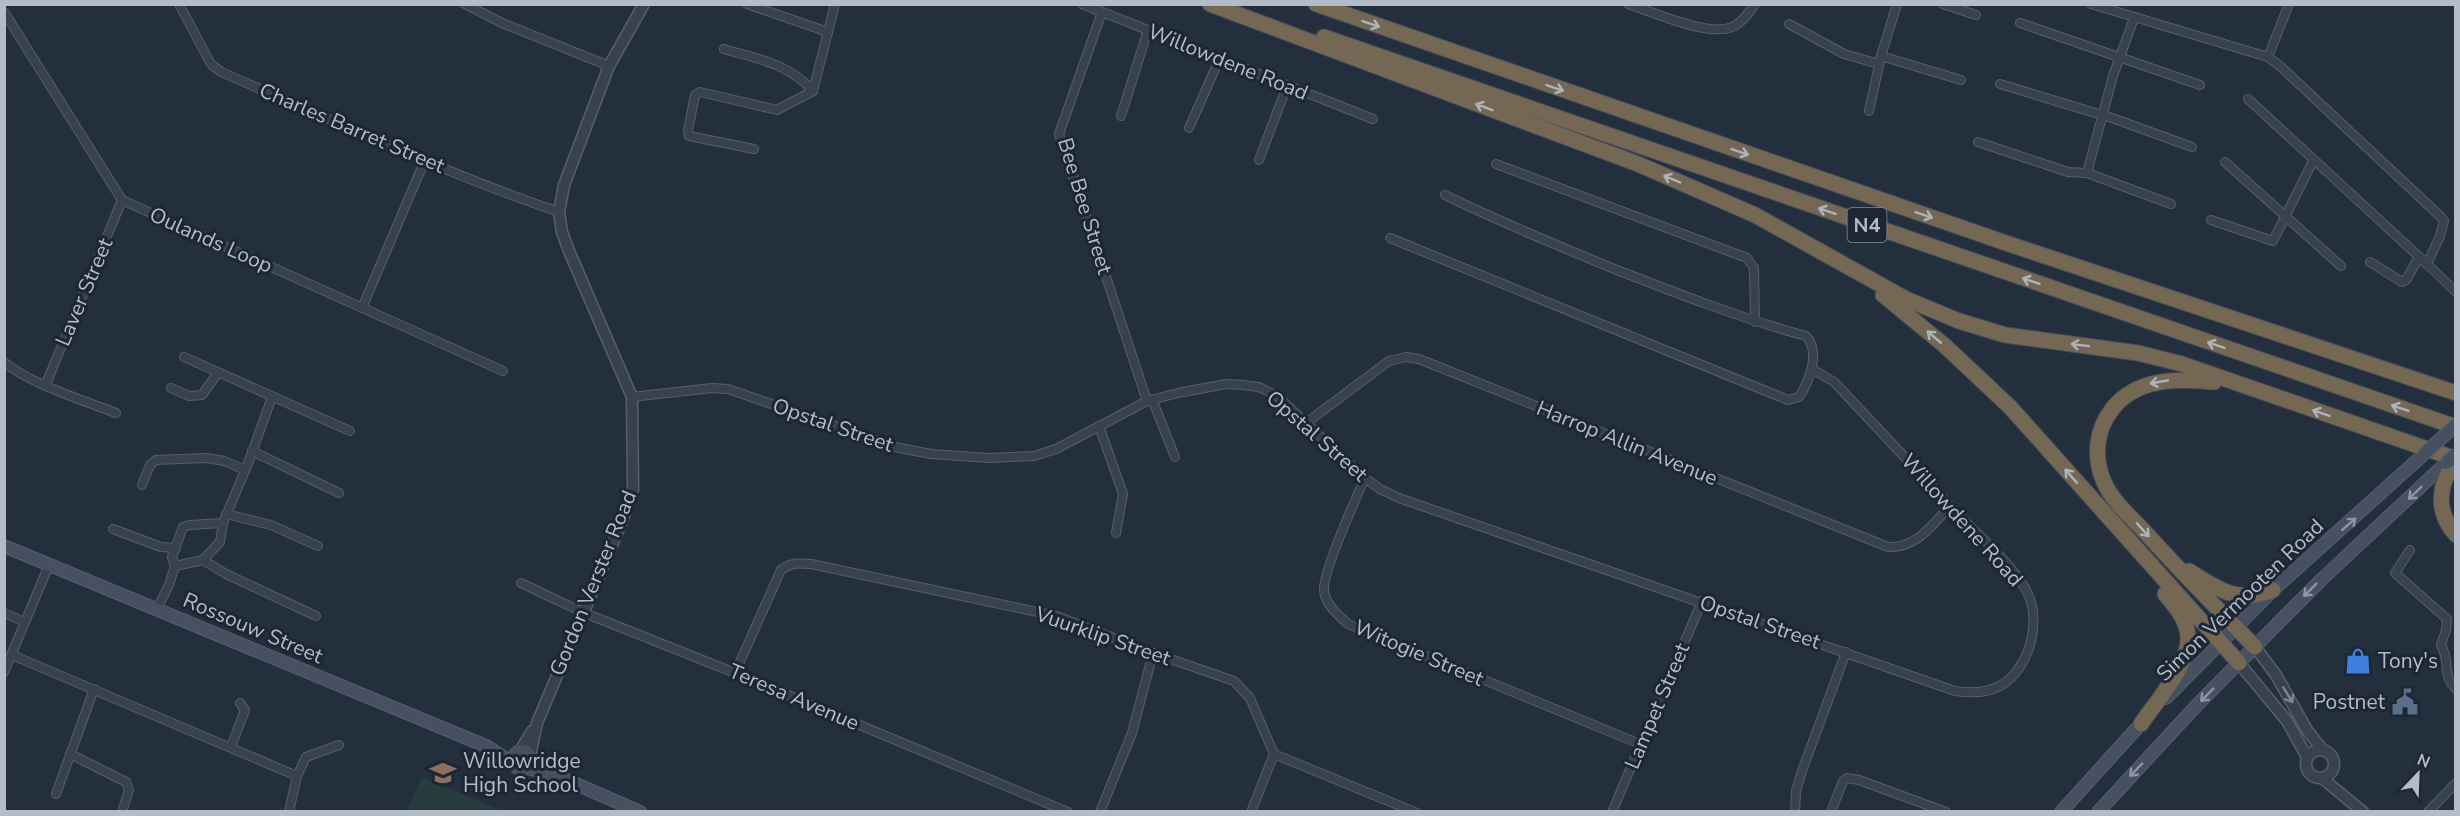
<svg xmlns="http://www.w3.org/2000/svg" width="2460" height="816" font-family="'Nunito Sans',sans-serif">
  <rect width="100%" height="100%" fill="#242f3e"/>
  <!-- green -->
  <path fill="#263c3f" d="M421,777L503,811H407Z"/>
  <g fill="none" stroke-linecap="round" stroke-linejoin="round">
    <!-- minor casing -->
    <g stroke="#565f6c" stroke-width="10">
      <g id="minor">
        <path d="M179,4L211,64L221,72C333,120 444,173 559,212"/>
        <path d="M465,4L502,23L609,66"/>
        <path d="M747,4L828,32"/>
        <path d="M1082,4L1373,119"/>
        <path d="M1628,4C1653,12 1708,37 1732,27C1742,23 1749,13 1755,4"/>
        <path d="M1943,4L1976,15"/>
        <path d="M2091,4L2268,57L2280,66L2441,217L2444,221L2440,236L2427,264L2456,292"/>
        <path d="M4,12L122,200L503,371"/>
        <path d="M1102,12L1059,134L1147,401"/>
        <path d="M2134,18L2113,76L2087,173L2171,204"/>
        <path d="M2020,23L2200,85"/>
        <path d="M1789,24L1844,54L1879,64"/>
        <path d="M724,49C758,59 788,63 813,91"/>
        <path d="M1881,56L1961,80"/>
        <path d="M2268,57L2289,4"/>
        <path d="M2000,84L2115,119L2192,147"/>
        <path d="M2248,99L2427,264"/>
        <path d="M1869,111L1881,56L1897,4"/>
        <path d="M1121,116L1148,30"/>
        <path d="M1189,128L1219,60"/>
        <path d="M1978,142L2068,172L2087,173"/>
        <path d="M754,149L689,136L688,130L695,95L700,92L777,110L813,91L835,4"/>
        <path d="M1259,160L1287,86"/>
        <path d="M2225,162L2341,266"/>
        <path d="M1496,164L1747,258L1754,268L1755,322"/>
        <path d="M2211,220L2273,241L2313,161"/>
        <path d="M1390,238L1788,400L1799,397C1809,382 1821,352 1806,336C1740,318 1676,293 1612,268C1556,245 1500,222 1445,195"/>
        <path d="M2370,262L2402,282L2406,280L2419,257"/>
        <path d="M362,308L425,160"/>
        <path d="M184,357L350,431"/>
        <path d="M4,362C30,384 83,400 116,413"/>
        <path d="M46,384L122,200"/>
        <path d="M171,388L189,396L202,395L217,374"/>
        <path d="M632,397L712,388L728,389L899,448L931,454L989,458L1034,456L1056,449L1147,401L1178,393L1226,384L1243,385L1259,387L1277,396L1365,478L1380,489L1399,498L1955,691C1980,695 2004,691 2019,668C2034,646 2039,613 2026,590C2013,565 1979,536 1959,515C1917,471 1876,426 1834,382L1812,369"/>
        <path d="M1152,399L1175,457"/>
        <path d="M1306,423L1389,361L1406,357L1419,359L1888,547C1917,548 1932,525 1950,506"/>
        <path d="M1099,426L1123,494L1116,533"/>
        <path d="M252,451L339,493"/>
        <path d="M1365,478C1356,498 1322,574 1324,591C1325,604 1339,616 1348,624L1640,744"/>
        <path d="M142,485L150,465L156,460L207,458L224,461L245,470"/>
        <path d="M226,514L271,525L318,546"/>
        <path d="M113,529L161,547L176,548"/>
        <path d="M2410,550L2395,573L2447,619L2446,630L2441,645C2451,661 2441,675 2456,689"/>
        <path d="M203,560L220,542L223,523"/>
        <path d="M175,566L203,560L226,574L316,616"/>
        <path d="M521,583L582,612L735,673L1068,812"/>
        <path d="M157,609L169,585L175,566L172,557L183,527L190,525L223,523L249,461L272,397"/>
        <path d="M4,613L25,622"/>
        <path d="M12,655L297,776"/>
        <path d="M4,672L49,565"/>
        <path d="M735,673L781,570C791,562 799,563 811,564L1056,616L1153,653L1234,681L1250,698L1274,754L1415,812"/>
        <path d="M231,747L245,710L240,703"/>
        <path d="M70,754L126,782L129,790L122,812"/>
        <path d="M56,794L94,689"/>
        <path d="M289,812L297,776L306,757L339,745"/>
        <path d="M1100,812L1132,733L1153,653"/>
        <path d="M1251,812L1274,754"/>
        <path d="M1612,812L1702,601"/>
        <path d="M1795,812L1796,791L1802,771L1846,652"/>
        <path d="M1831,812L1843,781L1847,778L1859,780L1946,812"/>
        <path d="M2428,812L2456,783"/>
      </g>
    </g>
    <!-- tertiary casing -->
    <g stroke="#565f6c" stroke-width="13">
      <g id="tertiary">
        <path d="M2255,647L2276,675L2307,730L2322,749"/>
        <path d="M2239,663L2287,721L2307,757"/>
        <circle cx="2320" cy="764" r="14"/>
        <path d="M520,751L532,731"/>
        <path d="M530,756L537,723L623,519L633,489L632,397L569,251L562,232L559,212L564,185L609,66L644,4"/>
        <path d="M2322,778L2363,812"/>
      </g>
    </g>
    <!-- secondary casing -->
    <g stroke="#565f6c" stroke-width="14">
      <g id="secondary">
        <path d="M4,546L486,746L514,764"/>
        <path d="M2166,698L2273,590L2424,454"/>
        <circle cx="522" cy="760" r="9"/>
        <path d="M526,768L553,774L640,812"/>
        <path d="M2061,812L2147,717"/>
        <path d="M2098,812L2198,704L2321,580L2446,463"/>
      </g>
    </g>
    <!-- motorway casing -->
    <g stroke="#434c59" stroke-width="17">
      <g id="motorway">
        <path d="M1210,4L1638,164L1755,215L1906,299L1959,321L2005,335L2138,353L2182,364L2456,459"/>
        <path d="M1316,4L2003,242L2456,393"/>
        <path d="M1324,37L2456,427"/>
        <path d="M1883,295L1944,345L2010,407L2239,663"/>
        <path d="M2214,382C2179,378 2137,378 2113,408C2096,429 2093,457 2104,482C2112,501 2130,516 2144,531C2180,571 2218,609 2255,647"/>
        <path d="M2456,460C2438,484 2435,512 2456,535"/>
        <path d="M2189,571C2220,590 2237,604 2273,590"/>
        <path d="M2141,724C2157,700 2195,659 2187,630C2184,616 2174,605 2165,594"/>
      </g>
    </g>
    <!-- minor -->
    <use href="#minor" stroke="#38414e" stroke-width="8"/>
    <!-- tertiary -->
    <use href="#tertiary" stroke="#38414e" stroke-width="10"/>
    <!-- secondary -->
    <use href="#secondary" stroke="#465061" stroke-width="12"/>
    <!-- motorway -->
    <use href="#motorway" stroke="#746855" stroke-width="15"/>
    <!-- secondary-bridge casing -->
    <g stroke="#565f6c" stroke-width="14" stroke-linecap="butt">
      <g id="secondary-bridge">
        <path d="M2424,454L2456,425"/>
        <path d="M2446,463L2456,454"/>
      </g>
    </g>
    <!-- secondary-bridge -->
    <use href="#secondary-bridge" stroke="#465061" stroke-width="12"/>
  </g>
  <!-- one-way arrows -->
  <defs><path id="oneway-shaft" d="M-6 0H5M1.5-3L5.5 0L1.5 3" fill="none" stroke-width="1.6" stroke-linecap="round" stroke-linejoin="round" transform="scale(1.5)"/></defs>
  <g stroke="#aeb4bd">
    <use href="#oneway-shaft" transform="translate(1371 24) rotate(19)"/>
    <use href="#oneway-shaft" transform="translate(1555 88) rotate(19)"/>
    <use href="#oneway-shaft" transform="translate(1484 107) rotate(-160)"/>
    <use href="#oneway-shaft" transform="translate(1740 152) rotate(19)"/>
    <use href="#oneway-shaft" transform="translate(1672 179) rotate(-157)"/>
    <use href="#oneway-shaft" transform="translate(1827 211) rotate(-161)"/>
    <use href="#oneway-shaft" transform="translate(1924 215) rotate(19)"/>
    <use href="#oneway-shaft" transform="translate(2031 281) rotate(-161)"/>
    <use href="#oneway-shaft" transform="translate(1934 337) rotate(-140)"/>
    <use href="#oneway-shaft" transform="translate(2080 345) rotate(-173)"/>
    <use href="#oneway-shaft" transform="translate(2216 345) rotate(-161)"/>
    <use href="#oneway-shaft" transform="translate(2159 382) rotate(170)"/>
    <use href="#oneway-shaft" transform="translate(2400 408) rotate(-161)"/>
    <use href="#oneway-shaft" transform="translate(2321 413) rotate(-161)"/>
    <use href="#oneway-shaft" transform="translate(2071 476) rotate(-131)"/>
    <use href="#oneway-shaft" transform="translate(2143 530) rotate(48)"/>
  </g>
  <g stroke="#8e96a5">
    <use href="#oneway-shaft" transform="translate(2415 493) rotate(136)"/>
    <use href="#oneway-shaft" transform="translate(2349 524) rotate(-41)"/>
    <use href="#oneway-shaft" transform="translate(2310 590) rotate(135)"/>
    <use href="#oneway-shaft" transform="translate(2207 695) rotate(135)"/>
    <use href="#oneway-shaft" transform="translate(2136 770) rotate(134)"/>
  </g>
  <use stroke="#7c8592" href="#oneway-shaft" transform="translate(2288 695) rotate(59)"/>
  <!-- icons -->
  <defs>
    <g id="shop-bare" transform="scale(2.07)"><path d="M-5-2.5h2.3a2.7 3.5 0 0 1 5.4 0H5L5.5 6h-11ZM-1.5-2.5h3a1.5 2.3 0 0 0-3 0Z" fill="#3f7fe0" stroke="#1d2633" stroke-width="2.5" paint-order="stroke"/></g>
    <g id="civic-bare" transform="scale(2.07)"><path d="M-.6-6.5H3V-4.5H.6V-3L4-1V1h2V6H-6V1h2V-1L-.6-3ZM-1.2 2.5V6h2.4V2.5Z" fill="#5c6f8a" stroke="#1d2633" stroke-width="2.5" paint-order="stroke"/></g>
    <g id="school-bare" transform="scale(2.07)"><path d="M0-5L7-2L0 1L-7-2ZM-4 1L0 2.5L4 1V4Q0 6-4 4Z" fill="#8d6e63" stroke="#1d2633" stroke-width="2.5" paint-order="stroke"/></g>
  </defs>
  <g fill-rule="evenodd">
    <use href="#shop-bare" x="2358" y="661"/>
    <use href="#civic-bare" x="2405" y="702"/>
    <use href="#school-bare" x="443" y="773"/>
  </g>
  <g text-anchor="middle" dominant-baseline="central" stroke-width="6" stroke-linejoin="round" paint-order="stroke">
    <!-- shield labels -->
    <rect fill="#1d2633" stroke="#878f9c" stroke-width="1.5" x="1847.5" y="208" width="39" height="34" rx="4.5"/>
    <g font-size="20" font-weight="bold" fill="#b4bcc9">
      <text x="1867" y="225">N4</text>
    </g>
    <!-- street labels -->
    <g font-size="21" fill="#b4bcc9" stroke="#1d2633">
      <text transform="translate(1228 62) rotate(22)">Willowdene Road</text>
      <text transform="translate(352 128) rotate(23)">Charles Barret Street</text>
      <text transform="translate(1085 206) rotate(73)">Bee Bee Street</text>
      <text transform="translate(211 240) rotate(24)">Oulands Loop</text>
      <text transform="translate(84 292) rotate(-67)">Laver Street</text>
      <text transform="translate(833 425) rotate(19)">Opstal Street</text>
      <text transform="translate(1317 436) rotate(41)">Opstal Street</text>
      <text transform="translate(1627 443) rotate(22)">Harrop Allin Avenue</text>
      <text transform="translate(1962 520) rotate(48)">Willowdene Road</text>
      <text transform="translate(593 583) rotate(-68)">Gordon Verster Road</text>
      <text transform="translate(2240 600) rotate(-44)">Simon Vermooten Road</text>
      <text transform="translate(1760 622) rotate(19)">Opstal Street</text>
      <text transform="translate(253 628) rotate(23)">Rossouw Street</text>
      <text transform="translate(1103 636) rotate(19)">Vuurklip Street</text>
      <text transform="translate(1419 653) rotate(23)">Witogie Street</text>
      <text transform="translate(794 697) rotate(23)">Teresa Avenue</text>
      <text transform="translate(1657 706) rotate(-67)">Lampet Street</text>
    </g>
    <!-- poi labels -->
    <g font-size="21" fill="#b4bcc9" stroke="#1d2633" text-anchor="start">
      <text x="2378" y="661">Tony's</text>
      <text x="2385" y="702" text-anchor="end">Postnet</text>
      <text x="463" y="761">Willowridge<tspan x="463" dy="24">High School</tspan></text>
    </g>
  </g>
  <!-- border -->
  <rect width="2460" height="816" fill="none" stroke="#b4bcc9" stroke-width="12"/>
  <!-- north arrow -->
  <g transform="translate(2418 774) rotate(23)" stroke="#1d2633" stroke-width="4.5" paint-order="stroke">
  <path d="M0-4.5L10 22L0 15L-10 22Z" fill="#b4bcc9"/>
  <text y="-9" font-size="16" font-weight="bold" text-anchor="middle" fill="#b4bcc9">N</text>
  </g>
</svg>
